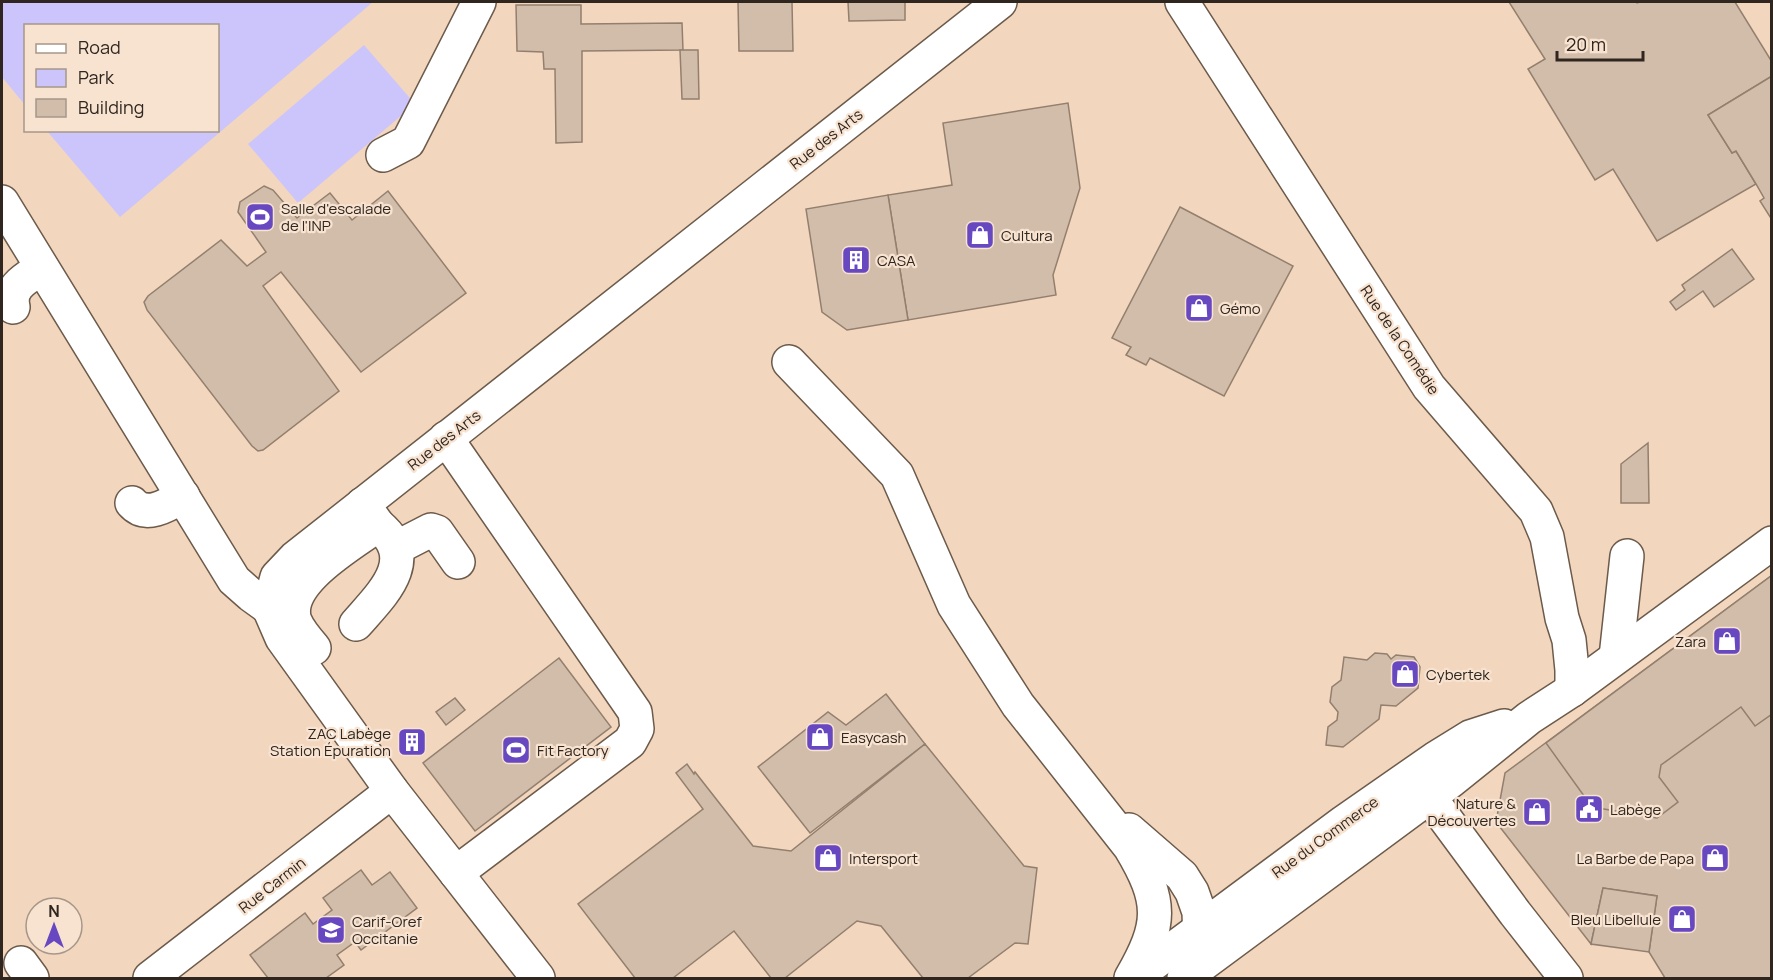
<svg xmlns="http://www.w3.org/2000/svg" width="1773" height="980" font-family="Manrope,sans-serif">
  <rect width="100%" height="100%" fill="#f8e2d0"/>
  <!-- built -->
  <path fill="#f2d6be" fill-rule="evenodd" d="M2,2H1771V978H2ZM26,26H218V130H26ZM36,908H72V944H36Z"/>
  <!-- green -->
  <g fill="#cbc5fb">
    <path d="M2,2H373L120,217L47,131L218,130V26H26L25,105L2,77Z"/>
    <path d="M364,45L415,104L298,203L248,144Z"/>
  </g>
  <!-- building -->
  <g fill="#d2bdab" stroke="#937f6e" stroke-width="1.5">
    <path d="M738,2H792L793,51H739Z"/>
    <path d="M848,2H905V20L849,21Z"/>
    <path d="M1509,2H1636L1637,3L1640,2H1735L1772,62V76L1708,115L1732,153L1736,151L1756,184L1657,241L1613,169L1595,180L1528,69L1545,59Z"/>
    <path d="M516,5H581V24L682,23L683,50L582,51V142L556,143L555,69H544L543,52L517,51Z"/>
    <path d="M680,50H698L699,99H682Z"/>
    <path d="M1772,76V220L1760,201L1764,198L1756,184L1736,151L1732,153L1708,115Z"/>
    <path d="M1068,103L1080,188L1053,275L1056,295L908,320L888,195L952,185L943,123Z"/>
    <path d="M264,186L273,190L297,218L330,193L352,220L388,191L466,293L361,372L281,272L263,286L339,391L263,450L258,451L252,446L147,310L144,302L148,296L221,240L247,266L266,252L238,212L240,202Z"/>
    <path d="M888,195L908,320L847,330L822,312L806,209Z"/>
    <path d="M1180,207L1293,266L1224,396L1150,358L1146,365L1126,355L1131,347L1112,338Z"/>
    <path d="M1732,249L1754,279L1714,307L1703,291L1676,310L1670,302L1685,290L1682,285Z"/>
    <path d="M1648,443L1649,503H1621V464Z"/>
    <path d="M1771,576L1772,978H1665L1649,952L1657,896L1603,888L1591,944L1496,822L1505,773Z"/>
    <path d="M1771,576L1772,714L1755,726L1741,707L1661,765L1659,777L1678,802L1657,818L1592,807L1546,743Z"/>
    <path d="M1375,653L1387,654L1391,659L1396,655L1414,657L1420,667L1418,688L1396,706L1381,705L1379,719L1343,747L1326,745L1328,727L1337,720L1338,712L1330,702L1332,687L1341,680L1344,657L1367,660Z"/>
    <path d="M559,658L611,727L475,831L423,763Z"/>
    <path d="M886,694L925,744L810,833L758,767L828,712L846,725Z"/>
    <path d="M455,698L465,710L446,725L436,712Z"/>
    <path d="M411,734L420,745L412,750L404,740Z"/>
    <path d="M925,744L1024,866L1037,868L1028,944L1015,943L968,978H923L881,926L857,921L785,978H771L734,931L673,978H635L578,904L703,809L676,773L687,764L694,774L695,772L753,846L791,851Z"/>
    <path d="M361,870L372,885L390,872L417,908L361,950L355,942L337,955L344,965L326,978H268L250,955L305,913L313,924L332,910L323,898Z"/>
    <path d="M1603,888L1657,896L1649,952L1591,944Z"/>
  </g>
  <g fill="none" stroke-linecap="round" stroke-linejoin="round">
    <!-- minor casing -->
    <g stroke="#6c5a4a" stroke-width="36">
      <g id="minor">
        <path d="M1182,2L1429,387L1536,511L1547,537L1562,618L1569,640L1572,670V690"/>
        <path d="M383,155L408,142L479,2"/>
        <path d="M2,202L234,580L251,595L269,608"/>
        <path d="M13,307C8,286 27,278 42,268"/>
        <path d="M789,362L897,475L954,605L1018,705L1130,847C1163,902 1162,924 1131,978"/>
        <path d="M446,438L635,712L637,729L630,742L456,873"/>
        <path d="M132,503C146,519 168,505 183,496"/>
        <path d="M396,548L431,530L437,532L458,562"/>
        <path d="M356,624C382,594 420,560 378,525"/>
        <path d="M314,648C307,640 299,631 295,621C282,583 352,544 378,525L363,504"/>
        <path d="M1616,657L1627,556"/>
        <path d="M1416,779L1515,913L1566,978"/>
        <path d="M1129,830L1182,876L1192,892L1199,912L1200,940L1198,948"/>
        <path d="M21,963L32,978"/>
        <path d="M150,978L392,791"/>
        <path d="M538,978L392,791L282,638L269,608L277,577L295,558L1000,2"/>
        <path d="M1134,978L1344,822L1436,758L1470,737L1504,726"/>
        <path d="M1184,978L1452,780L1529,718L1572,690L1772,543"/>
      </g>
    </g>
    <!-- minor -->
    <use href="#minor" stroke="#fff" stroke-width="33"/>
  </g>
  <!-- icons -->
  <defs>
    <g id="stadium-square" transform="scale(1.5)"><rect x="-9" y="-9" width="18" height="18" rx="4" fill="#6748c1" stroke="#f8e2d0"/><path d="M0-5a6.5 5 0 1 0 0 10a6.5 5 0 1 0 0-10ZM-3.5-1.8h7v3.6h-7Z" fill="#fff"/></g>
    <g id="shop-square" transform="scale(1.5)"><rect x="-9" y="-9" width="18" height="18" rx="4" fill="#6748c1" stroke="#f8e2d0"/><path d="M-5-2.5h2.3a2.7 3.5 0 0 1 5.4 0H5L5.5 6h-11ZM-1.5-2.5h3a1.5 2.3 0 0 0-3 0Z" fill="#fff"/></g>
    <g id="building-square" transform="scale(1.5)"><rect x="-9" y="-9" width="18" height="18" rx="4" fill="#6748c1" stroke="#f8e2d0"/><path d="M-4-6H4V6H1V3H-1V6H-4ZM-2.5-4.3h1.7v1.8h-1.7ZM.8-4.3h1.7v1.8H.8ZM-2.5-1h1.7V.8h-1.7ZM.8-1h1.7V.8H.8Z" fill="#fff"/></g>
    <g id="civic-square" transform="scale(1.5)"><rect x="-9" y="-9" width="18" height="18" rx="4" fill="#6748c1" stroke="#f8e2d0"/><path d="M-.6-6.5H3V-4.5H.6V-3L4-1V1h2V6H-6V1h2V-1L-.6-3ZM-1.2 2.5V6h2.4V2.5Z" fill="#fff"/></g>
    <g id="university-square" transform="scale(1.5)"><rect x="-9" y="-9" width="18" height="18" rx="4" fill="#6748c1" stroke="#f8e2d0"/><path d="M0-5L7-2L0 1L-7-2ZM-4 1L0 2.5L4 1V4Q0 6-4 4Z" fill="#fff"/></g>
  </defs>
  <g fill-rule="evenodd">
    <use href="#stadium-square" x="260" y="217"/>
    <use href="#shop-square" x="980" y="235"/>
    <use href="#building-square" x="856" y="260"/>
    <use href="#shop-square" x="1199" y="308"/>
    <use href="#shop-square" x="1727" y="641"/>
    <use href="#shop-square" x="1405" y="674"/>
    <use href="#shop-square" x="820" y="737"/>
    <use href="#building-square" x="412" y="742"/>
    <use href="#stadium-square" x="516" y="750"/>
    <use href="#civic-square" x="1589" y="809"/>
    <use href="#shop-square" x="1537" y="812"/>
    <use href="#shop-square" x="828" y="858"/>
    <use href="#shop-square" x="1715" y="858"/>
    <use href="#shop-square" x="1682" y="919"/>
    <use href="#university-square" x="331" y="930"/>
  </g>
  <g text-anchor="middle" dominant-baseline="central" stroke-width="4.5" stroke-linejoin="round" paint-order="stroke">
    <!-- street labels -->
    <g font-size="15" fill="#2e261f" stroke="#f8e2d0">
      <text transform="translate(826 139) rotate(-38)">Rue des Arts</text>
      <text transform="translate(1400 340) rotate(56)">Rue de la Comédie</text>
      <text transform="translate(444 440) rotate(-38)">Rue des Arts</text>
      <text transform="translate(1325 837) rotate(-36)">Rue du Commerce</text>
      <text transform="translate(272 885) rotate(-38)">Rue Carmin</text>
    </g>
    <!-- poi labels -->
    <g font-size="15" fill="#2e261f" stroke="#f8e2d0" text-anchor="start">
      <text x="281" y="208">Salle d'escalade<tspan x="281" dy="17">de l'INP</tspan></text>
      <text x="1001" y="235">Cultura</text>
      <text x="877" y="260">CASA</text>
      <text x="1220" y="308">Gémo</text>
      <text x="1706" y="641" text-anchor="end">Zara</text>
      <text x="1426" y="674">Cybertek</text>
      <text x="391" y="733" text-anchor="end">ZAC Labège<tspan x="391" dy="17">Station Épuration</tspan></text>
      <text x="841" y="737">Easycash</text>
      <text x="537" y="750">Fit Factory</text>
      <text x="1516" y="803" text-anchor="end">Nature &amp;<tspan x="1516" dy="17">Découvertes</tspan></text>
      <text x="1610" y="809">Labège</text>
      <text x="849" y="858">Intersport</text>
      <text x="1694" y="858" text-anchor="end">La Barbe de Papa</text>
      <text x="1661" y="919" text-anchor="end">Bleu Libellule</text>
      <text x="352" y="921">Carif-Oref<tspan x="352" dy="17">Occitanie</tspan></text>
    </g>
  </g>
  <!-- border -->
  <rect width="1773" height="980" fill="none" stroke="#2e261f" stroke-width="6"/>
  <!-- legend -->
  <rect x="24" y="24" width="195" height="108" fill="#f8e2d0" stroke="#a79789" stroke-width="1.5"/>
  <rect x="36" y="44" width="30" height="9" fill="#ffffff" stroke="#a79789" stroke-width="1.5"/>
  <text x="78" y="54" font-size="18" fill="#2e261f">Road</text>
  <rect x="36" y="69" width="30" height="18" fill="#cbc5fb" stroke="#a79789" stroke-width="1.5"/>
  <text x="78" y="84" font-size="18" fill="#2e261f">Park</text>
  <rect x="36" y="99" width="30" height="18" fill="#d2bdab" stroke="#a79789" stroke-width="1.5"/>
  <text x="78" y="114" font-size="18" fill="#2e261f">Building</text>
  <!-- north arrow -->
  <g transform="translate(54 926)"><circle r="28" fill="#f8e2d0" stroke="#a79789" stroke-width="1.5"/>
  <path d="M0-4.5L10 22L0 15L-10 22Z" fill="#6748c1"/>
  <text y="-9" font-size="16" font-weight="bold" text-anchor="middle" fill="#2e261f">N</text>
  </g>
  <!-- scale -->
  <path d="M1557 51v9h86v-9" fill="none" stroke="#2e261f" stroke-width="3"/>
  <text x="1566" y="51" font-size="18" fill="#2e261f" stroke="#f8e2d0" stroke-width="4.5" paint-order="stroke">20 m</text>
</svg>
